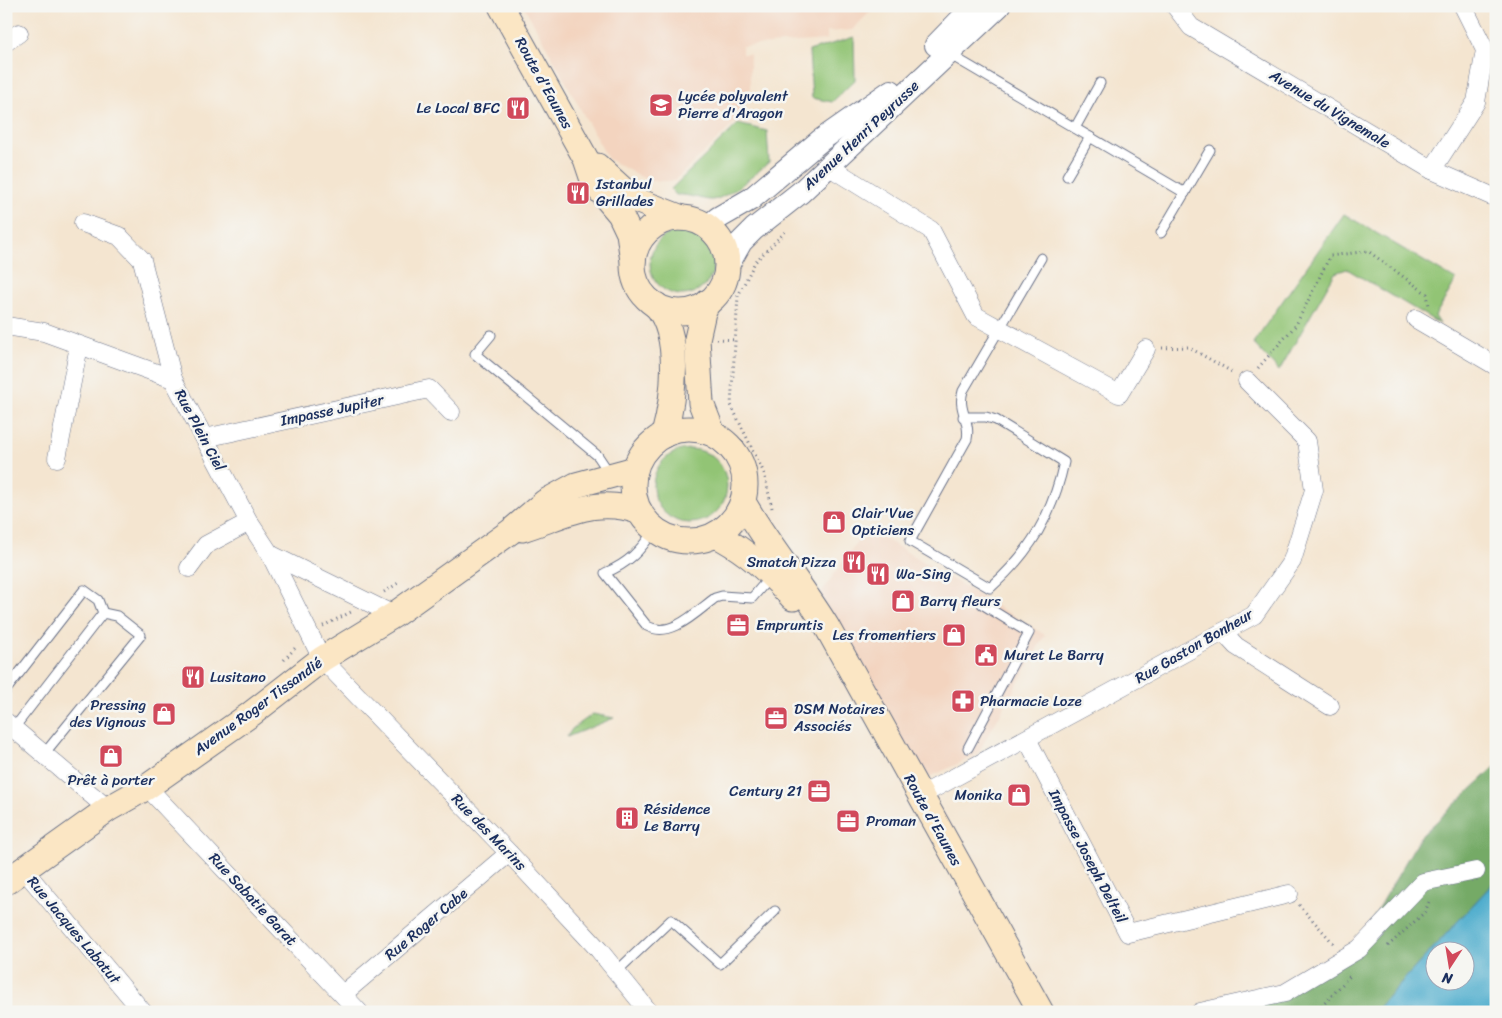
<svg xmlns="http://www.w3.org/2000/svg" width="1502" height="1018" font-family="Sriracha,sans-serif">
  <rect width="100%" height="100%" fill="#f6f6f2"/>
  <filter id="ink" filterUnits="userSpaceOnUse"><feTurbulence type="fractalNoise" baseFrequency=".02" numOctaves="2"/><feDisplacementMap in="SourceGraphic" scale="10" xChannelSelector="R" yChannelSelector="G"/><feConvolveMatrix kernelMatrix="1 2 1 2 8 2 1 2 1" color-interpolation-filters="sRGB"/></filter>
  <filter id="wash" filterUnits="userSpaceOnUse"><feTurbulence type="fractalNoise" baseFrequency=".0096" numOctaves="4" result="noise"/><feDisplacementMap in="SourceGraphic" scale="20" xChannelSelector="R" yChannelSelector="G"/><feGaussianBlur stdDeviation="1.12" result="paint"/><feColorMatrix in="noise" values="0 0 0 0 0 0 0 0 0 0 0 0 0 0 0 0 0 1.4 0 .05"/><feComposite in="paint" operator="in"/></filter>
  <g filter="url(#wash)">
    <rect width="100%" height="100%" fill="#f4e5d0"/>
    <!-- built -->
    <g fill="#f3d4bf">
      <path d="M524,6H876L852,30L827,32V40L742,46V54H750V91L739,119L674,181H649L608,159Z"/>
      <path d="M867,528L1045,635L977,755L919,782L820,594Z"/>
    </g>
    <!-- green -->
    <g fill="#92c474" stroke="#567a69">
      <path d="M854,37L855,80L832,102L812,98L809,51Z"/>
      <path d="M738,124L767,131L769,162C758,172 725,201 710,200C699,199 688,194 676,195L671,189Z"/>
      <path d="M1344,214L1456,280L1435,316L1440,324L1347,269L1335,273L1279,371L1253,343Z"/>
      <circle cx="682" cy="263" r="32"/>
      <circle cx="690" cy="486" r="37"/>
      <path d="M593,714L614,718L567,737L572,729Z"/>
    </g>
    <!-- forest -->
    <path fill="#75aa66" stroke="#486c62" d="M1496,766V880L1374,1012H1246L1349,960L1420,837Z"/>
    <!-- water -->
    <path fill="#4fadcd" stroke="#356e96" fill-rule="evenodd" d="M1496,880V1012H1374ZM1464,950V980H1434V950Z"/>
  </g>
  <g filter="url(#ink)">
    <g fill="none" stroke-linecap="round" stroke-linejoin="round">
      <!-- service casing -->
      <g stroke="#676f86" stroke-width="11">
        <g id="service">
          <path d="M949,54L1185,193"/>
          <path d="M1075,128L1100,83"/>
          <path d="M1067,176L1090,137"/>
          <path d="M1161,233L1210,150"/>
          <path d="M491,335L475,354L598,456L610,474"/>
          <path d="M963,417H986L996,420L1064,462C1053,514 1030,553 990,588L910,541L967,439C971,421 957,410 963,391L1041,258"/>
          <path d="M655,529C640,551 629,563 605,573L647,626C671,639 696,612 715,598L722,596L752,598L770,577"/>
          <path d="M6,690L84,590L98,600L103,613"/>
          <path d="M14,728L103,613L117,616L141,635L44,754"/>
          <path d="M968,748L1029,633L982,604"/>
          <path d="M616,972L671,920L720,964L775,911"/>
        </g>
      </g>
      <!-- minor casing -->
      <g stroke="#676f86" stroke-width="19">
        <g id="minor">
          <path d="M1175,6L1191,27L1432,170L1496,198"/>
          <path d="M6,42L19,33"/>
          <path d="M828,166L931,230L976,316L1119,394L1146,349"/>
          <path d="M1432,170L1476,102L1485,50L1463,6"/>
          <path d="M83,223L119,236L142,260L173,379"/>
          <path d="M1416,319L1496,366"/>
          <path d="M6,326L44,332L173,379L249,522L270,554L322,659L509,853L599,950L649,1012"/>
          <path d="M205,438L429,389L451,412"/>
          <path d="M57,458L79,346"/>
          <path d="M270,554L394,615"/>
          <path d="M189,568L206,545L249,522"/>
          <path d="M1223,632L1236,646L1330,706"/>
          <path d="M6,722L108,809"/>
          <path d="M1027,739L1128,933L1289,894"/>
          <path d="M147,787L359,1012"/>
          <path d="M920,796L1254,615L1292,561L1314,490L1307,441L1247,381"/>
          <path d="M24,870L143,1012"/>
          <path d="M343,994L509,853"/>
          <path d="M1200,1012L1285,993L1359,949L1423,882L1476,871"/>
        </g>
      </g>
      <!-- tertiary casing -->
      <g stroke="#676f86" stroke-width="24">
        <g id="tertiary">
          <path d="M936,45L974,6"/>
          <path d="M708,227L718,218L751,199L821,140L891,91"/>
          <path d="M728,265L741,242L754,229L801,192L999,6"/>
        </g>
      </g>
      <!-- secondary casing -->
      <g stroke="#676f86" stroke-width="27">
        <g id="secondary">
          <path d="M501,6L586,159L594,183L620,214L629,233L633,261"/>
          <path d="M597,166L633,199L682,218"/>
          <circle cx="680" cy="265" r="47"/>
          <path d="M708,302L703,312L697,339L701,403L713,434"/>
          <path d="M656,305C682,336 674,397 664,435"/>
          <circle cx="689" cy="485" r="56"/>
          <path d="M743,502C768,546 801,584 827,627L1041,1012"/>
          <path d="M522,529C564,516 596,495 640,512"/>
          <path d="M716,535C746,550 771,573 793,598"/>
          <path d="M6,882L108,809L147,787L251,714L322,659L394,615L510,532L545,502L576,485L635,469"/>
        </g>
      </g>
      <!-- path -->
      <g stroke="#676f86" stroke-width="3" stroke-dasharray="1 4" stroke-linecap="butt">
        <path d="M717,339L736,340"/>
        <path d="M1162,348L1188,347L1234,373"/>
        <path d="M1258,368L1296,325L1330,256L1368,251L1427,294L1429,306"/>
        <path d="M772,508L764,473L731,405L738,296L755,262L787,230"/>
        <path d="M384,592L400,582"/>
        <path d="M323,626L351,612"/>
        <path d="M284,660L297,646"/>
        <path d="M1489,863L1496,858"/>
        <path d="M1299,905L1335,945"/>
        <path d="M1388,946L1425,912L1429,902"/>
        <path d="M1313,1012L1322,1006L1350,976"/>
      </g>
      <!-- service -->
      <use href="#service" stroke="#fff" stroke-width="9"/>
      <!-- minor -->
      <use href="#minor" stroke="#fff" stroke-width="18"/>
      <!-- tertiary -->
      <use href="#tertiary" stroke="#fff" stroke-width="22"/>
      <!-- secondary -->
      <use href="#secondary" stroke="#fbe6c4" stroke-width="25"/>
    </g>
  </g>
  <!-- icons -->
  <defs>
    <g id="school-square" transform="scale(1.25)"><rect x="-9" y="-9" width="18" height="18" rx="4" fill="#d1495b" stroke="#f6f6f2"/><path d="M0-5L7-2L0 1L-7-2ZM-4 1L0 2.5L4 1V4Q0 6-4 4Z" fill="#fff"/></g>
    <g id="restaurant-square" transform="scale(1.25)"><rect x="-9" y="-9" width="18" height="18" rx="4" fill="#d1495b" stroke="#f6f6f2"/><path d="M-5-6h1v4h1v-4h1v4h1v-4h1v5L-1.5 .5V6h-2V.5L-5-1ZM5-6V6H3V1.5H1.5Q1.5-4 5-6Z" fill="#fff"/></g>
    <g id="shop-square" transform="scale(1.25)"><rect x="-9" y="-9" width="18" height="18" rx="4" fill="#d1495b" stroke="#f6f6f2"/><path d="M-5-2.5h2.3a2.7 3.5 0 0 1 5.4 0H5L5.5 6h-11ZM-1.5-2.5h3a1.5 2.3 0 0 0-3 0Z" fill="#fff"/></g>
    <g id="office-square" transform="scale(1.25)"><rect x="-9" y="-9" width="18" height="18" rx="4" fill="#d1495b" stroke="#f6f6f2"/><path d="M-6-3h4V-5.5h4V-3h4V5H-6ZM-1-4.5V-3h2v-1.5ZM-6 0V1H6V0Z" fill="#fff"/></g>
    <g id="civic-square" transform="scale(1.25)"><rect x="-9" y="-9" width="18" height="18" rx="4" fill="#d1495b" stroke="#f6f6f2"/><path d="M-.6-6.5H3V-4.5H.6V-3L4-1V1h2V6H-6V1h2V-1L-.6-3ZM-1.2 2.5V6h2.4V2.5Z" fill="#fff"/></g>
    <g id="pharmacy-square" transform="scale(1.25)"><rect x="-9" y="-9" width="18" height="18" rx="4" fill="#d1495b" stroke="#f6f6f2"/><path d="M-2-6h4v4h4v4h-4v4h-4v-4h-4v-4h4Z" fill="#fff"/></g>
    <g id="building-square" transform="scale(1.25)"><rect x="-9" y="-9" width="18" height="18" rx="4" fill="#d1495b" stroke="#f6f6f2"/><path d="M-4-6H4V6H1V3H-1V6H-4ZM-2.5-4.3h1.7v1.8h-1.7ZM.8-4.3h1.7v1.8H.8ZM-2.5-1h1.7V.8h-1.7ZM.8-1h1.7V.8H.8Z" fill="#fff"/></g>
  </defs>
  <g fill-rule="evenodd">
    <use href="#school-square" x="661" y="105"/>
    <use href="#restaurant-square" x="518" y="108"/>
    <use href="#restaurant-square" x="578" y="193"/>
    <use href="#shop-square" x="834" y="522"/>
    <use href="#restaurant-square" x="854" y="562"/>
    <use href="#restaurant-square" x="878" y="574"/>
    <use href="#shop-square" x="903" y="601"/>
    <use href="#office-square" x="738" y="625"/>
    <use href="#shop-square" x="954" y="635"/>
    <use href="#civic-square" x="986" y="655"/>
    <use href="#restaurant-square" x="193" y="677"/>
    <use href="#pharmacy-square" x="963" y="701"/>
    <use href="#shop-square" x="164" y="714"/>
    <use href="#office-square" x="776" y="718"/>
    <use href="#shop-square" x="111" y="756"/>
    <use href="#office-square" x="819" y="791"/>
    <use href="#shop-square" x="1019" y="795"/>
    <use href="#building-square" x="627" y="818"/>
    <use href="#office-square" x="848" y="821"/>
  </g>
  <g text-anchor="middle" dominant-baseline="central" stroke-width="5" stroke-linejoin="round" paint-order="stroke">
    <!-- street labels -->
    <g font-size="15" fill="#1b2f5e" stroke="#f6f6f2">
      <text transform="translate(544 83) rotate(61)">Route d'Eaunes</text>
      <text transform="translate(1330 109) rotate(31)">Avenue du Vignemale</text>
      <text transform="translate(861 135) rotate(-43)">Avenue Henri Peyrusse</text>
      <text transform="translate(332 410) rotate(-12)">Impasse Jupiter</text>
      <text transform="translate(200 430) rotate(62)">Rue Plein Ciel</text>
      <text transform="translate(1194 646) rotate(-30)">Rue Gaston Bonheur</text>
      <text transform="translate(258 706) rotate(-36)">Avenue Roger Tissandié</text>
      <text transform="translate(933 820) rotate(61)">Route d'Eaunes</text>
      <text transform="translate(489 832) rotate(46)">Rue des Marins</text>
      <text transform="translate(1088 856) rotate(62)">Impasse Joseph Delteil</text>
      <text transform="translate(253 899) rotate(47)">Rue Sabatie Garat</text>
      <text transform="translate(426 924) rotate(-40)">Rue Roger Cabe</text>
      <text transform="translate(74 930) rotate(50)">Rue Jacques Labatut</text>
    </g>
    <!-- poi labels -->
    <g font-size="15" fill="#1b2f5e" stroke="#f6f6f2" text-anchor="start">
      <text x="678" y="96">Lycée polyvalent<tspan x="678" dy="17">Pierre d'Aragon</tspan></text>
      <text x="500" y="108" text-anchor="end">Le Local BFC</text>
      <text x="596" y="184">Istanbul<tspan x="596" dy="17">Grillades</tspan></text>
      <text x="852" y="513">Clair'Vue<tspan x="852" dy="17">Opticiens</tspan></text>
      <text x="836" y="562" text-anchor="end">Smatch Pizza</text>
      <text x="896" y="574">Wa-Sing</text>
      <text x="920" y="601">Barry fleurs</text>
      <text x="756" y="625">Empruntis</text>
      <text x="936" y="635" text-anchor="end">Les fromentiers</text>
      <text x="1004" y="655">Muret Le Barry</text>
      <text x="210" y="677">Lusitano</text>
      <text x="980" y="701">Pharmacie Loze</text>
      <text x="146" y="705" text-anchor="end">Pressing<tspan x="146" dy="17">des Vignous</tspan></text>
      <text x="794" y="709">DSM Notaires<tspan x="794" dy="17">Associés</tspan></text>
      <text x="111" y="780" text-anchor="middle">Prêt à porter</text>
      <text x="802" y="791" text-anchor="end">Century 21</text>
      <text x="1002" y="795" text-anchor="end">Monika</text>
      <text x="644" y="809">Résidence<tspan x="644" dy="17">Le Barry</tspan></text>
      <text x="866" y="821">Proman</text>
    </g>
  </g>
  <!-- margin -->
  <rect width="1502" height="1018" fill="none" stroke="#f6f6f2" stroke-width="25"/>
  <!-- north arrow -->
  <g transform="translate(1450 966) rotate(192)"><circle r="24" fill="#f6f6f2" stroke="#9ea6b7"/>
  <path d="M0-4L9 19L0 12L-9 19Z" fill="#d1495b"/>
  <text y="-8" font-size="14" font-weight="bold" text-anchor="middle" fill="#1b2f5e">N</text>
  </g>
</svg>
